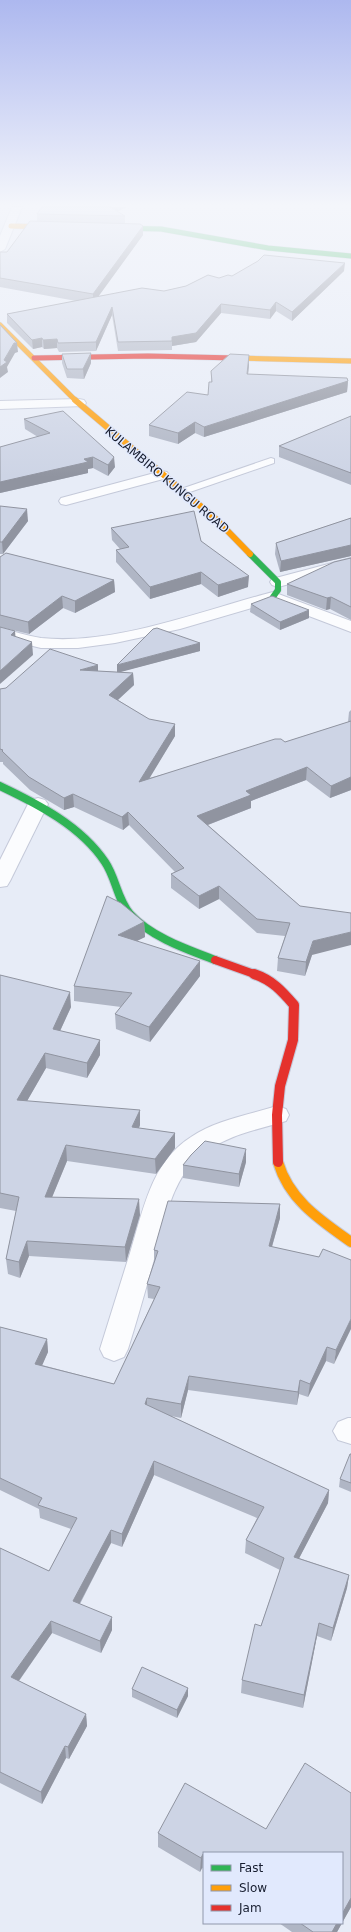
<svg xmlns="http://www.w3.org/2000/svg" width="351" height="1932" font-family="'DejaVu Sans',sans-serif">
  <rect width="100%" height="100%" fill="#e7ecf7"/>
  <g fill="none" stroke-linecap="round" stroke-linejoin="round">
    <!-- lane casing -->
    <g stroke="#c4c9d9" stroke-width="2">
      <path id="lane" d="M271,458L274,459V463L187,493H181L179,491L181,489Z"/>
    </g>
    <!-- street casing -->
    <g stroke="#c4c9d9" stroke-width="2">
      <g id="street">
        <path d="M12,207H22L5,249L0,252V236Z"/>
        <path d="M79,399L84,400L86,403L84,406L0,409V401Z"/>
        <path d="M162,471L167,472L169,475L167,478L66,505L61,504L59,501L61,498Z"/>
        <path d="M351,558V568L278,587L272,585L270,582L272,579Z"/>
        <path d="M273,592L351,621V632L272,602L180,629L115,643L78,648H41L0,638V628C13,631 28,636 41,638C114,646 203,610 273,592Z"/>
        <path d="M38,798L45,800L48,804L10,881L7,886L0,887V860L28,804L31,800Z"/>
        <path d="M277,1106L286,1109L289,1115L286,1121C256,1130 223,1136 199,1157C171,1181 166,1219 156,1252C147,1285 138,1317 128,1349L124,1357L114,1361L104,1357L100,1349C110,1317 120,1285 130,1253C143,1211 151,1162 191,1137C216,1120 248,1115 277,1106Z"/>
        <path d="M348,1418H351V1444L338,1440L333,1431L338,1422Z"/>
      </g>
    </g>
    <!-- fast-far2 casing -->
    <g stroke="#c4c9d9" stroke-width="6">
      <path id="fast-far2" d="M114,228L161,229L268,248L351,256"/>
    </g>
    <!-- fast-far1 casing -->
    <g stroke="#c4c9d9" stroke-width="7">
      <path id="fast-far1" d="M250,554L278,582V590L273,597"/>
    </g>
    <!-- fast casing -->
    <g stroke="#c4c9d9" stroke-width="10">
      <path id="fast" d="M0,786C38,804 81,826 105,862C116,878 117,899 130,914C151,937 186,949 215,960"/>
    </g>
    <!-- slow-far2 casing -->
    <g stroke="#c4c9d9" stroke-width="6">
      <g id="slow-far2">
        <path d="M11,226L56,227"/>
        <path d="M0,325L76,401"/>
        <path d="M236,358L351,361"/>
      </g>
    </g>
    <!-- slow-far1 casing -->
    <g stroke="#c4c9d9" stroke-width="7">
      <path id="slow-far1" d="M75,400L217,520L250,554"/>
    </g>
    <!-- slow casing -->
    <g stroke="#c4c9d9" stroke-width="12">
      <path id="slow" d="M278,1162C289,1200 320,1220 351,1242"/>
    </g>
    <!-- jam-far2 casing -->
    <g stroke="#c4c9d9" stroke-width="6">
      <path id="jam-far2" d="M34,358L148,356L236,358"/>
    </g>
    <!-- jam-far1 casing -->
    <g stroke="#c4c9d9" stroke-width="10">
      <path id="jam-far1" d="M215,960L257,975"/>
    </g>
    <!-- jam casing -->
    <g stroke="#c4c9d9" stroke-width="12">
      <path id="jam" d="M254,974C272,980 282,991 294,1005L293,1040L280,1086L277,1115L278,1162"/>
    </g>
    <!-- lane -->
    <use href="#lane" fill="#fbfcfe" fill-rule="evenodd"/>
    <!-- street -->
    <use href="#street" fill="#fbfcfe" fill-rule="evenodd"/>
    <!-- fast-far2 -->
    <use href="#fast-far2" stroke="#30b455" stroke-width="5"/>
    <!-- fast-far1 -->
    <use href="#fast-far1" stroke="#30b455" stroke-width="6"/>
    <!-- fast -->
    <use href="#fast" stroke="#30b455" stroke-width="8"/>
    <!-- slow-far2 -->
    <use href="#slow-far2" stroke="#ff9f0a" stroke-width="5"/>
    <!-- slow-far1 -->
    <use href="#slow-far1" stroke="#ff9f0a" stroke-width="6"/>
    <!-- slow -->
    <use href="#slow" stroke="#ff9f0a" stroke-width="10"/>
    <!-- jam-far2 -->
    <use href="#jam-far2" stroke="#e5322d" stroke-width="5"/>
    <!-- jam-far1 -->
    <use href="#jam-far1" stroke="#e5322d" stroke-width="8"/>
    <!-- jam -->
    <use href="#jam" stroke="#e5322d" stroke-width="10"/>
  </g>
  <!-- wall -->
  <g fill="#b0b6c5">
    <path d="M127,207L117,211L125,216V224L143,226V235L98,296L164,291L186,286L219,278L232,276L344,271L292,321L276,311L270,319L221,313L196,342L172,346V350L118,351L112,315L96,351L59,352L57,348L44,349L42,347L33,349L7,323V314L76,301L0,287V252H7L37,222V214Z"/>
    <path d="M62,354L91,363L84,379L67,378L62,363Z"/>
    <path d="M249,365L248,374L348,381L347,392L204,437L195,433L178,444L149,436V425L208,395L211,382V371Z"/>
    <path d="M351,416V485L279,457V446Z"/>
    <path d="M24,419L115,467L108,476L93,468L88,469V473L0,493V447L38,437L25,429Z"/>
    <path d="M0,506L28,521L3,554H0Z"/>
    <path d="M351,518V556L280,572L275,554L276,543Z"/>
    <path d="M111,528L201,541L248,587L218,597L201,584L150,599L116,562V550L120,549L112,540Z"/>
    <path d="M0,557L114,580L115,592L75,613L63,608L29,634L0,627Z"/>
    <path d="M351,558V620L330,609L326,610L287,595V584Z"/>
    <path d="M251,604L309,618L280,630L250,612Z"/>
    <path d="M200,643V651L119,672L133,673L134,685L118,700L175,736L149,778L285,742L348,722L349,712L351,710V790L330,798L306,780L251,801V808L208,825L300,906L312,955L305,976L277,971L278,958L285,936L257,933L219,899L199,909L171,888V874L175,872L129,825L123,830L74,807L64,810L30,790L3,764V762H0V689L98,671L117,672Z"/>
    <path d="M144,922L145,937L136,941L200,976L150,1042L116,1029L115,1014L121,1007L74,1001V986Z"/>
    <path d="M0,975L71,1007L60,1031L100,1040V1055L87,1078L46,1068L27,1101L140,1125L139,1128L175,1133V1148L156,1174L67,1161L52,1197L140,1215L126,1262L29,1256L20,1278L8,1274L6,1259L16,1211L0,1208Z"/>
    <path d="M246,1162L239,1187L183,1178V1165Z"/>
    <path d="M280,1204V1218L272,1247L319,1257L351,1260L334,1364L326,1361L308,1397L299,1394L297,1405L188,1390L181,1418L171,1416L329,1490L328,1503L299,1558L349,1575L347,1588L331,1641L317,1636L303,1708L241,1693L242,1680L280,1570L245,1553L246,1540L257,1518L154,1475L122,1547L111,1543L80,1604L112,1630L101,1653L52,1633L19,1681L86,1714L87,1726L69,1759L66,1758L42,1804L0,1783V1548L49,1571L71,1529L40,1518L39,1509L0,1490V1327L47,1339L48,1352L42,1365L114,1384L154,1299L148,1298L147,1284L154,1263V1250Z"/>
    <path d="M351,1454V1492L339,1487L340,1479Z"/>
    <path d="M188,1688V1696L177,1718L132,1697V1689Z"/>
    <path d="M351,1793V1907L337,1932H292L279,1923H342L204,1853V1869L202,1868L200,1872L158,1847V1833L266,1829Z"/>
  </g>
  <!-- shaded-wall -->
  <g fill="#9094a0">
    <path d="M109,207H127L110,215Z"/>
    <path d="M143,226V235L93,304V294Z"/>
    <path d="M345,263L344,271L292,321V312Z"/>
    <path d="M276,302V311L270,319V310Z"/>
    <path d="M221,304V313L196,342L172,346V337Z"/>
    <path d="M112,307V315L96,351V342Z"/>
    <path d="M42,338V347L33,349L32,340Z"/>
    <path d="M57,339V348L44,349L43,340Z"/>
    <path d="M14,343H17L18,352L15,353L7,367L8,372L0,378V367Z"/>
    <path d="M91,353V363L84,379L83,369Z"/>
    <path d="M249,355V365L247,384V374Z"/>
    <path d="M348,381L347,392L204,437V427Z"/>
    <path d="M195,422V433L178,444V433Z"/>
    <path d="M93,457V468L88,469V473L0,493V482Z"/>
    <path d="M114,457L115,467L108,476V465Z"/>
    <path d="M27,509L28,521L3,554L2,542Z"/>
    <path d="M351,545V556L280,572L281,561Z"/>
    <path d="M201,572V584L150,599V587Z"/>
    <path d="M249,576L248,587L218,597V585Z"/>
    <path d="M114,580L115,592L75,613V601Z"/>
    <path d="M62,596L63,608L29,634L28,622Z"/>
    <path d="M331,597L330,609L326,610L327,598Z"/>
    <path d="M309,610V618L280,630V622Z"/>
    <path d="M15,631L16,643L11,635Z"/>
    <path d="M32,642L33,655L0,684V671Z"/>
    <path d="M200,643V651L117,673V665Z"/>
    <path d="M98,665V678L80,670Z"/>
    <path d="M133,673L134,685L110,707L109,695Z"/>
    <path d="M175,724V736L140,794L139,782Z"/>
    <path d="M307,767L306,780L251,801V808L197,829V816L246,791Z"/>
    <path d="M351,777V790L330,798L331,786Z"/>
    <path d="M73,794L74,807L64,810V798Z"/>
    <path d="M128,812L129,825L123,830L122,817Z"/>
    <path d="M219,886V899L199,909V896Z"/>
    <path d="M144,922L145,937L119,950L118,935Z"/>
    <path d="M351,932V945L312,955L305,976L306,962L313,941Z"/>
    <path d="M200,961V976L150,1042L149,1027Z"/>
    <path d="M70,992L71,1007L54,1044L53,1029Z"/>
    <path d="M100,1040V1055L87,1078V1063Z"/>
    <path d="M45,1053L46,1068L19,1115L17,1100Z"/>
    <path d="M140,1110V1125L133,1142L132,1127Z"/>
    <path d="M175,1133V1148L156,1174L155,1159Z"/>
    <path d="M66,1145L67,1161L46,1212L45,1197Z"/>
    <path d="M246,1149V1162L239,1187V1174Z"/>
    <path d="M139,1199L140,1215L126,1262L125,1247Z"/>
    <path d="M280,1204V1218L268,1260L269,1246Z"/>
    <path d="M27,1241L29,1256L20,1278L19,1262Z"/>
    <path d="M351,1319V1329L334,1364L336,1350Z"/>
    <path d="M47,1339L48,1352L37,1377L35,1364Z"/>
    <path d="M327,1347L326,1361L308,1397L310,1384Z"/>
    <path d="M189,1376L188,1390L181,1418V1404Z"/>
    <path d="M300,1380L299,1394L297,1405L298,1392Z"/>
    <path d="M147,1398V1411L145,1404Z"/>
    <path d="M154,1461V1475L122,1547V1534Z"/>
    <path d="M329,1490L328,1503L293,1570L294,1557Z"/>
    <path d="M111,1530V1543L74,1614L73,1601Z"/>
    <path d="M349,1575L347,1588L331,1641L333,1628Z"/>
    <path d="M112,1617V1630L101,1653L100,1641Z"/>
    <path d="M51,1621L52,1633L13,1689L11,1677Z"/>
    <path d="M319,1623L317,1636L303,1708L304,1695Z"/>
    <path d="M188,1688V1696L177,1718V1710Z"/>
    <path d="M86,1714L87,1726L69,1759L68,1747Z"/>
    <path d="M65,1746L66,1758L42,1804L41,1792Z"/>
    <path d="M203,1854L202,1868L200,1872L201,1858Z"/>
    <path d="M351,1898V1907L337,1932H332L337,1923H342V1914Z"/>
  </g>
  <!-- building -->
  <g fill="#cdd4e5" stroke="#9094a0">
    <path d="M42,207H110L125,216L37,214Z"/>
    <path d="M30,221L140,224L143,226L93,294L0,278V252H7Z"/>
    <path d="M264,255L345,263L292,312L276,302L270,310L221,304L196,333L172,337V341L118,342L112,307L96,342L58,343L57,339L43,340L42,338L32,340L7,314L142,288L164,291L186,286L208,275L219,278L228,275L232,276L258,261Z"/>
    <path d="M0,325L17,343H14L4,360L7,362L0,367Z"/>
    <path d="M91,353L83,369H67L62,354Z"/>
    <path d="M230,354L249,355L247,374L347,378L348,381L204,427L195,422L178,433L149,425L187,392L208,395L209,382H212L211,371Z"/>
    <path d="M63,411L114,457L108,465L93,457L84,459L88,462L0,482V447L50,433L24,419Z"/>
    <path d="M351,416V473L279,446Z"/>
    <path d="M0,506L27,509L2,542H0Z"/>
    <path d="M194,511L201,541L249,576L218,585L201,572L150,587L116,550L129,547L111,528Z"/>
    <path d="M351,518V545L281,561L276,543Z"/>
    <path d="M6,553L114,580L75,601L62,596L28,622L0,615V557Z"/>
    <path d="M351,558V607L331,597L327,598L287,584L334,562Z"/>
    <path d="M272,596L309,610L280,622L251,604Z"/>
    <path d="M0,627L15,631L11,635L32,642L0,671Z"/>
    <path d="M157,628L200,643L117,665L153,629Z"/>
    <path d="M50,649L98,665L80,670L133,673L109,695L149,719L175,724L139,782L275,739H281L285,742L351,721V777L331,786L307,767L246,791L251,795L197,816L300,906L351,913V932L313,941L306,962L278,958L290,923L257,919L219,886L199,896L171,874L184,868L128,812L122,817L73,794L64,798L29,777L2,751L3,750L0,749V689L6,688Z"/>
    <path d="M107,896L121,903L144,922L118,935L200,961L149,1027L115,1014L132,993L74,986Z"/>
    <path d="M0,975L70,992L53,1029L100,1040L87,1063L45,1053L17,1100L140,1110L132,1127L175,1133L155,1159L66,1145L45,1197L139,1199L125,1247L27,1241L19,1262L6,1259L19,1197L0,1193Z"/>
    <path d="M205,1141L246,1149L239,1174L183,1165L191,1155Z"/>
    <path d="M168,1201L280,1204L269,1246L319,1257L323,1249L351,1260V1319L336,1350L327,1347L310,1384L300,1380L298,1392L189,1376L181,1404L147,1398L145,1404L329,1490L294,1557L349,1575L333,1628L319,1623L304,1695L242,1680L255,1624L261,1626L284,1558L246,1540L264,1507L154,1461L122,1534L111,1530L73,1601L112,1617L100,1641L51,1621L11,1677L86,1714L68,1747L65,1746L41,1792L0,1772V1548L49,1571L77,1518L38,1505L42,1498L0,1478V1327L47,1339L35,1364L114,1384L160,1287L147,1284L158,1251L154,1250Z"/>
    <path d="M350,1454H351V1483L340,1479Z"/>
    <path d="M142,1667L188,1688L177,1710L132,1689Z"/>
    <path d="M305,1763L351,1793V1898L342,1914V1853H204V1855L203,1854L201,1858L158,1833L185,1783L266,1829Z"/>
    <path d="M300,1923H337L332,1932H313Z"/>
  </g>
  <!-- sky -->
  <linearGradient id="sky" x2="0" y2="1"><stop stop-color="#adb8ef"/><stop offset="0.43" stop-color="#f4f6fb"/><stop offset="1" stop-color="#f4f6fb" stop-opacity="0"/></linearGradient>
  <rect width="351" height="477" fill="url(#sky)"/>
  <g text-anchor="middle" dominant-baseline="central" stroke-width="3" stroke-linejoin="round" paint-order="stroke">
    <!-- far-street labels -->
    <g font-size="12" fill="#171d2f" stroke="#e1e9fd">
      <text transform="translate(167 480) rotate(40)">KULAMBIRO KUNGU ROAD</text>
    </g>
  </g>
  <!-- legend -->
  <rect x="203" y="1852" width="140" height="72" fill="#e1e9fd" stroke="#9097ab"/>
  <rect x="211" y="1865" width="20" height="6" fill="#30b455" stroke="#9097ab"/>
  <text x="239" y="1872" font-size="12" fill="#171d2f">Fast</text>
  <rect x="211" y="1885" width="20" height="6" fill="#ff9f0a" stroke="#9097ab"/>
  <text x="239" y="1892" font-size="12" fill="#171d2f">Slow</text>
  <rect x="211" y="1905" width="20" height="6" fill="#e5322d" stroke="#9097ab"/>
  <text x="239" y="1912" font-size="12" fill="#171d2f">Jam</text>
</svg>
